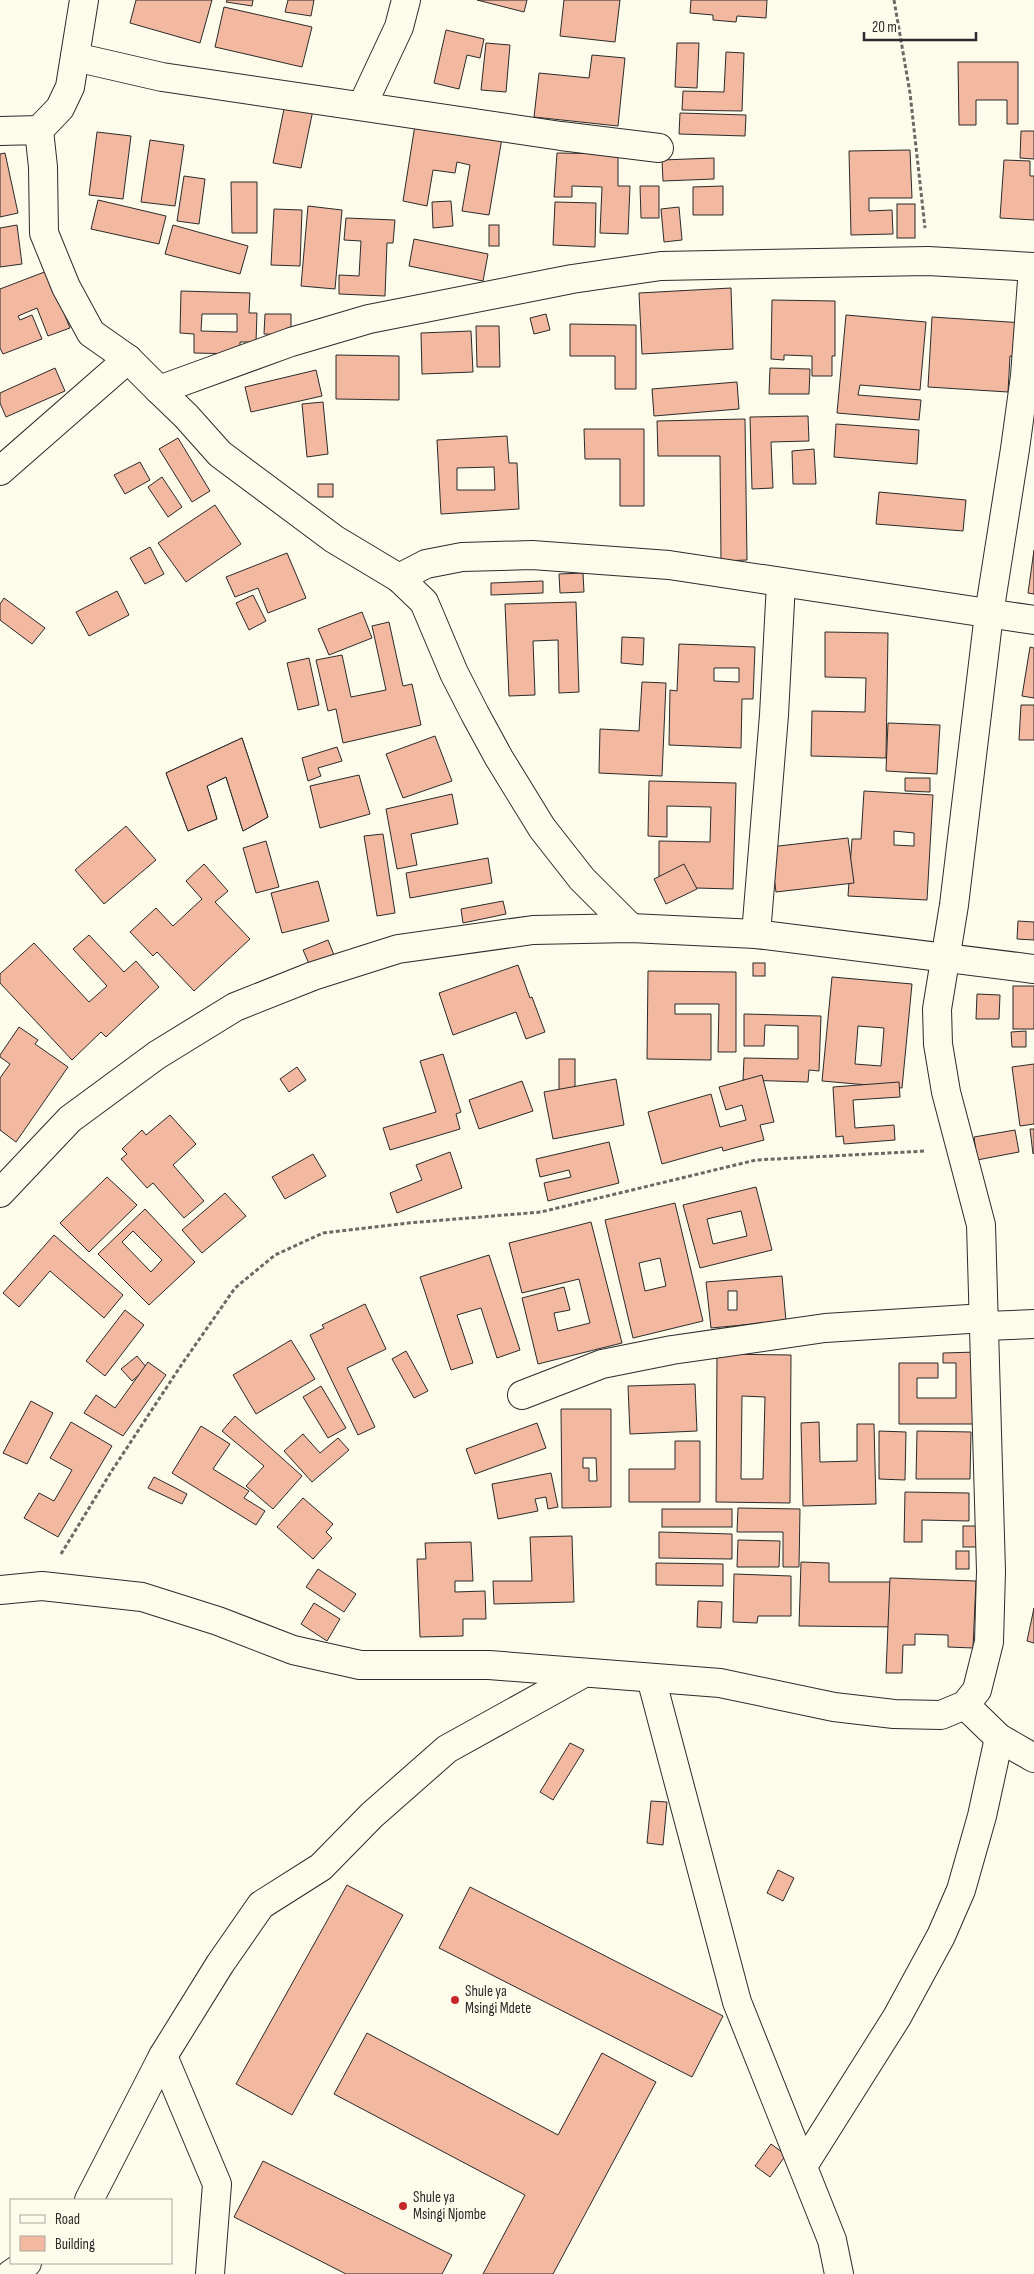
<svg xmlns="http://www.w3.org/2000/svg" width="1034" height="2274" font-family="'Sofia Sans Condensed',sans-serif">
  <rect width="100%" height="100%" fill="#fdfbea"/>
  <!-- building -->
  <g fill="#f2b8a0" stroke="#2b2b2b" fill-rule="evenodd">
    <path d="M136,0H212L200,43L130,23Z"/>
    <path d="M227,0H253L252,6L226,2Z"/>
    <path d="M288,0H314L311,16L285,12Z"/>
    <path d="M477,0H527L524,12Z"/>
    <path d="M564,0H620L615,42L560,36Z"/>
    <path d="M691,0H767L766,18L737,16L736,22L713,20V15L690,13Z"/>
    <path d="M224,7L312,27L302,67L215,47Z"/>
    <path d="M446,30L484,39L480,58L467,55L459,89L434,83Z"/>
    <path d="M486,43L510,45L506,92L481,90Z"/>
    <path d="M677,43H699L697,88L675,87Z"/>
    <path d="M726,52L744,53L742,111L682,110L683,91L724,92Z"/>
    <path d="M592,55L625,58L618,126L534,117L539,73L589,78Z"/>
    <path d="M958,62H1018V124H1007V100H976V125H959Z"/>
    <path d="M285,104L313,110L301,168L273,163Z"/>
    <path d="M680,113L746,115L745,136L679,134Z"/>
    <path d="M415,125L502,138L489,215L462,211L470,165L457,162L455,173L433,170L427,206L403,201Z"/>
    <path d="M1021,131H1034V159L1020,158Z"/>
    <path d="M97,132L131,136L123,199L89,195Z"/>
    <path d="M150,140L184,145L175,206L141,202Z"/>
    <path d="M910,150L912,198H869V211L892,210L893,234L851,235L849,151Z"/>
    <path d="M5,153L18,213L0,217V154Z"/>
    <path d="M557,153L618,154V186H630L628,234L600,233L602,187L572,186V197H554Z"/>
    <path d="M714,158V179L663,181L662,160Z"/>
    <path d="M1004,160L1030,161V176H1034V220L1000,218Z"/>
    <path d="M184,176L205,179L199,224L177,221Z"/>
    <path d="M231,182H257V233H232Z"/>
    <path d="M640,186H659V218H641Z"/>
    <path d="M723,186V215H693V187Z"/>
    <path d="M98,200L166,216L159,244L91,229Z"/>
    <path d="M451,201L453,226L433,228L432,202Z"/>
    <path d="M555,202L596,203L595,247L553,245Z"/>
    <rect x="897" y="204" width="18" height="34"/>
    <path d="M308,206L342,210L335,289L301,286Z"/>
    <path d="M679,207L682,240L664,242L661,209Z"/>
    <path d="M274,209L302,210L300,266L271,265Z"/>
    <path d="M346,218L395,220L393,243H387L385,296L339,294V275L359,276L361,241L344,240Z"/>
    <path d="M17,225L22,264L0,267V228Z"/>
    <path d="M173,225L248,246L240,274L165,254Z"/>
    <rect x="489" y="225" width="10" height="21"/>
    <path d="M414,239L488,254L483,281L409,266Z"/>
    <path d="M47,271L70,328L48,336L37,308L18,316L20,320L32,315L42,339L3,354L0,348V289Z"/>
    <path d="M731,288L733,349L642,354L639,293Z"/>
    <path d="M181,291L250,293L249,313H257L256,342H240V354L194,353V334L180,333ZM202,314H237V332L201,331Z"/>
    <path d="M772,300L835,301V356H832V376H812V356L784,355V360L771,359Z"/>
    <path d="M265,314H291V335L264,334Z"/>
    <path d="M546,314L550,330L534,334L530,318Z"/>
    <path d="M846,315L926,322L920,390L860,385L858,395L921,400L919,420L837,413Z"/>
    <path d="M932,317L1024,323L1022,357L1010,356L1008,392L928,387Z"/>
    <path d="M570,324L636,325V389H615V356H570Z"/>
    <path d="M476,326H499L500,367H477Z"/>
    <path d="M471,331L473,372L422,374L421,333Z"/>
    <path d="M336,355L399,356V400L336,399Z"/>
    <path d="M55,368L65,391L6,417L0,403V393Z"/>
    <path d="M770,368L810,369L809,394H769Z"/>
    <path d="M316,370L322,396L251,412L245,387Z"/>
    <path d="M737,382L739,409L654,416L652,389Z"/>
    <path d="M323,402L328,454L307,457L302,404Z"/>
    <path d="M808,416L809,441L771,442L773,488L752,489L750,417Z"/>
    <path d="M745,419L747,560L721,561L720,456H658L657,421Z"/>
    <path d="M836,424L919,430L917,464L834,457Z"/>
    <path d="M584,429H644V506H620V459H585Z"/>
    <path d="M507,436L509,463H517L519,509L441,514L437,440ZM494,467L495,490H457V468Z"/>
    <path d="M178,438L210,491L192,502L159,449Z"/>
    <path d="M814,449L816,484H793L792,451Z"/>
    <path d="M140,462L150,480L125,494L114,475Z"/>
    <path d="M162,477L182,507L168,517L148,487Z"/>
    <rect x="318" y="484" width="15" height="13"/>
    <path d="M879,492L966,500L963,531L876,524Z"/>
    <path d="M215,505L241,544L186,582L158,543Z"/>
    <path d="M150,547L164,574L145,584L130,558Z"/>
    <path d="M1034,550V594L1028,593Z"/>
    <path d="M287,553L306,598L268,613L258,588L235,597L226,577Z"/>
    <path d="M583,573L584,592L560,593L559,574Z"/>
    <path d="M543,581V593L491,595V583Z"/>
    <path d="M117,591L129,615L89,636L76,612Z"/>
    <path d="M253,595L266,621L249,630L236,603Z"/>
    <path d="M4,598L45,628L32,644L0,620V604Z"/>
    <path d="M576,602L579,692L559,693L558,640L533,641L535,695L509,696L505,604Z"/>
    <path d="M362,612L372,638L329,655L318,629Z"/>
    <path d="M389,622L403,686L412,684L421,725L343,743L336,709L328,711L316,660L342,655L351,697L386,690L372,626Z"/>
    <path d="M825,632L888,633L886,758L811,756L812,711L865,712L866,678L825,677Z"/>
    <path d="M622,637L644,638L643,665L621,663Z"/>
    <path d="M679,644L755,647L753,699H742L741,748L669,745L670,690L677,691ZM714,668H739V682L714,681Z"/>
    <path d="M1030,647L1034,648V698L1022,696Z"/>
    <path d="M309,658L319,705L298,710L287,663Z"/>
    <path d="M642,682L666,683L662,776L599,773L600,729L639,731Z"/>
    <path d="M1021,705H1034V740H1019Z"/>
    <path d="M888,723L940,725L937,774L886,771Z"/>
    <path d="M435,736L452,781L403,798L386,754Z"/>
    <path d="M242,738L268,817L243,831L226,777L207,786L217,819L188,831L166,773Z"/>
    <path d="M242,738L268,817L243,831L226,777L207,786L217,819L188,831L166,773Z"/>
    <path d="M337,747L342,761L318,768L321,776L308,781L302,758Z"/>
    <path d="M359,775L370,814L320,828L310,786Z"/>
    <path d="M905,778H930V792L905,791Z"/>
    <path d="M649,781L736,783L733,889L659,887V841L710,842L711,807L667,806V837L648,836Z"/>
    <path d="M864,791L933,795L927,900L848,896L852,839H861ZM894,831L914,833V846L894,845Z"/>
    <path d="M452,794L458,824L411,834L417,865L397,869L386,809Z"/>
    <path d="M126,826L156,860L104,904L75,870Z"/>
    <path d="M383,834L395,913L377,916L364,836Z"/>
    <path d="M848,838L854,883L776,892L770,847Z"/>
    <path d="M266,841L279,887L256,893L243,848Z"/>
    <path d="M488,858L492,883L410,898L406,873Z"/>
    <path d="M204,864L228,891L215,902L250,939L194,991L157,952L153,956L130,932L156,908L173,926L202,899L186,881Z"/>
    <path d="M684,864L697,889L666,904L654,879Z"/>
    <path d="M318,881L329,921L282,933L271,893Z"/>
    <path d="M503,901L506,914L463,923L461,909Z"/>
    <path d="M1018,921L1034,922V940L1017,939Z"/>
    <path d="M89,935L124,972L136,961L159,987L106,1037L101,1032L72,1060L0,983V974L34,943L89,1002L107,986L73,949Z"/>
    <path d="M328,940L334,955L310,966L303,950Z"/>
    <rect x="753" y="963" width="12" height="13"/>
    <path d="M518,965L530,998L532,997L545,1032L526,1039L516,1012L453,1035L439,993Z"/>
    <path d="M648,971L736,972V1052H718L719,1004H675V1014H711V1060L647,1059Z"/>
    <path d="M832,977L912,984L902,1088L822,1081ZM858,1026L884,1028L881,1066L855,1064Z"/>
    <rect x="1013" y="986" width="21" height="43"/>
    <path d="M977,994L1000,995L999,1019H976Z"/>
    <path d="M744,1014L821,1016L819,1071L809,1070L808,1082L743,1080L744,1058L798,1059V1026L765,1025L764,1046H744Z"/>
    <path d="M19,1027L38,1040L35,1044L68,1067L16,1142L0,1130V1078L10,1064L0,1057V1055Z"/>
    <path d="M1026,1031V1047H1012L1011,1032Z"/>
    <path d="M443,1054L461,1112L456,1114L460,1129L390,1150L383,1128L436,1112L420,1061Z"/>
    <rect x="559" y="1059" width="16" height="37"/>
    <path d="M1034,1064V1124L1020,1126L1012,1067Z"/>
    <path d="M297,1067L306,1080L289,1092L280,1079Z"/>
    <path d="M762,1075L774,1122L760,1125L764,1140L723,1151L722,1147L662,1164L648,1112L711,1094L720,1127L746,1120L742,1105L726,1110L719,1087Z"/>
    <path d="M616,1079L624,1125L553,1139L544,1092Z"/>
    <path d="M522,1081L533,1111L479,1129L469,1100Z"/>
    <path d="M899,1082L900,1097L853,1100L855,1128L894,1125L895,1140L844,1144L843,1136L836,1137L833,1087Z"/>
    <path d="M170,1115L196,1144L173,1165L204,1201L184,1218L153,1183L147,1188L121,1159L127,1154L122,1149L142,1130L146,1135Z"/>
    <path d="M1030,1129H1034V1153L1033,1154Z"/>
    <path d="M1015,1130L1019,1152L977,1160L974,1137Z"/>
    <path d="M609,1142L619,1183L548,1201L544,1183L571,1177L569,1170L540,1177L536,1159Z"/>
    <path d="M450,1152L462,1188L397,1213L390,1193L422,1180L416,1165Z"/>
    <path d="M313,1154L326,1176L285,1199L272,1177Z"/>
    <path d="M107,1177L137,1205L89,1252L60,1223Z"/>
    <path d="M756,1187L772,1250L700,1268L683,1205ZM741,1211L747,1236L713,1244L707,1219Z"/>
    <path d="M225,1193L246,1216L202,1253L182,1230Z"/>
    <path d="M675,1203L703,1321L633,1338L605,1220ZM660,1258L666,1286L645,1291L639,1263Z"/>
    <path d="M145,1209L195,1262L149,1305L98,1254ZM133,1231L162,1260L151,1272L122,1242Z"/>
    <path d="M591,1222L622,1343L538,1364L522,1298L564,1287L570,1310L554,1313L558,1331L590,1323L579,1279L522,1293L509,1243Z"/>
    <path d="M54,1235L123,1295L104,1318L50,1271L19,1307L3,1293Z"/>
    <path d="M489,1255L520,1350L497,1358L481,1308L457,1315L473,1363L451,1370L420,1277Z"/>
    <path d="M782,1276L786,1321L711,1328L706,1282ZM728,1291H737V1310H728Z"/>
    <path d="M365,1304L386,1349L347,1368L375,1427L358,1435L310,1335L324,1328L322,1325Z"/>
    <path d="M125,1310L144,1325L105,1376L86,1361Z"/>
    <path d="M291,1340L315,1379L256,1414L233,1375Z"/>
    <path d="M406,1351L428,1391L414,1398L392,1359Z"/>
    <path d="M977,1352V1424H899V1363H938V1378H917V1398H956V1363H943V1353Z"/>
    <path d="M717,1354L791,1355L790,1503L716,1502ZM742,1396L765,1397L763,1479H741Z"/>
    <path d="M137,1356L147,1368L132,1381L121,1369Z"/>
    <path d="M148,1362L166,1375L123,1436L84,1413L96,1395L115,1408Z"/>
    <path d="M695,1384L697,1431L630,1434L628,1386Z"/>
    <path d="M321,1386L346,1428L328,1438L303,1397Z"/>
    <path d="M31,1401L53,1413L27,1464L3,1453Z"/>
    <path d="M561,1409H611V1507L562,1508ZM583,1458H596L597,1481H589V1468H583Z"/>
    <path d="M235,1416L302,1476L273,1509L246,1486L264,1466L222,1431Z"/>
    <path d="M71,1422L112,1446L58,1537L24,1518L39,1493L54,1501L72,1470L50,1458Z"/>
    <path d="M819,1422L820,1462L857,1461V1424H874L876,1504L803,1506L801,1423Z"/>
    <path d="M537,1423L546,1448L475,1474L466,1449Z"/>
    <path d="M201,1426L230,1444L213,1469L249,1491L244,1498L265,1511L256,1525L172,1473Z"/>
    <path d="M879,1431L906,1432L905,1480L879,1479Z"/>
    <path d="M917,1431L971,1432L970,1479H916Z"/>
    <path d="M303,1434L320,1453L338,1438L349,1450L312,1482L284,1451Z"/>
    <path d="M675,1441H700V1502H629V1469H675Z"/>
    <path d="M551,1473L558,1507L548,1509L546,1497L535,1499L538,1511L498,1519L492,1484Z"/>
    <path d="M154,1477L187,1494L182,1504L148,1488Z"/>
    <path d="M905,1492L969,1493V1521L922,1520V1542H904Z"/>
    <path d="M303,1498L333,1524L326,1532L332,1538L313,1559L277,1527Z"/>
    <path d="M738,1508L800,1509L799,1567H783V1532H737Z"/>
    <rect x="662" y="1509" width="70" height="18"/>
    <rect x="963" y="1526" width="16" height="21"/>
    <path d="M659,1532L732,1534V1559L659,1558Z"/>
    <path d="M572,1536L574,1602L494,1604L493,1581H532L530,1537Z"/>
    <path d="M738,1540L780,1541L779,1567H737Z"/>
    <path d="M471,1542L473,1581H455V1592L485,1591L486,1619H463V1636L420,1637L417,1559H426L425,1543Z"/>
    <rect x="956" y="1551" width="13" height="18"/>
    <path d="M801,1562L829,1563V1582H900L899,1627L799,1626Z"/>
    <path d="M656,1563L723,1564V1586L656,1585Z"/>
    <path d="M318,1569L356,1594L344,1612L306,1587Z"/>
    <path d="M734,1574L791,1576V1616H758L757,1623L733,1622Z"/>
    <path d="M890,1578L976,1581L973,1648L948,1647V1635L915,1634V1645H903L902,1673H886Z"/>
    <path d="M698,1601L722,1602L721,1628L697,1627Z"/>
    <path d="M314,1603L340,1619L327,1641L301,1624Z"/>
    <path d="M1034,1608V1643L1027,1641Z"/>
    <path d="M570,1743L584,1750L553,1800L540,1792Z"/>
    <path d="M651,1801L667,1802L663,1845L647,1843Z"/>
    <path d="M778,1870L794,1878L783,1901L767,1893Z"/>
    <path d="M347,1885L403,1915L292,2115L236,2084Z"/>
    <path d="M470,1887L723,2016L692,2077L439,1948Z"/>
    <path d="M367,2033L558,2135L602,2053L656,2082L553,2274H483L525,2195L334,2094Z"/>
    <path d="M771,2144L786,2155L770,2177L755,2166Z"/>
    <path d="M263,2161L452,2255L442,2274H346L234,2217Z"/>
  </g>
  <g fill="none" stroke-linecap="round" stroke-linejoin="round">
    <!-- minor casing -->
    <g stroke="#2b2b2b" stroke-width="30">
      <g id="minor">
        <path d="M75,57L162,77L561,136L659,148"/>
        <path d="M362,106L399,27L406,0"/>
        <path d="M39,130L60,108L70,87L84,0"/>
        <path d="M0,131L39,130L43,167L44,233L66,287L91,333L128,359L159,390L291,342L369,319L572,279L661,266L928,261L1034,267"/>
        <path d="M159,390L186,416L220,454L334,539L399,578L424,602L454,673L475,714L499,758L542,828L582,879L631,928"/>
        <path d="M0,471L128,359"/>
        <path d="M399,578L426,564L462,557L532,555L669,565L1034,620"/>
        <path d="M756,934L774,715L781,583"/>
        <path d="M0,1193L70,1119L157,1055L235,1007L313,976L398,949L533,930L631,928L756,934L1034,969"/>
        <path d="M985,1326L1034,1324"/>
        <path d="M522,1395L602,1364L672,1350L825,1328L985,1318"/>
        <path d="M0,1590L42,1586L142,1597L218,1621L293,1650L360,1665H489L720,1683L834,1707L894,1714L941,1715L965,1705L977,1690L989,1642L991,1571L981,1225L946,1092L938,1044L937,1009L954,905L989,614L1015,449L1025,376L1033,267"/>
        <path d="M651,1678L737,2002L832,2240L839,2274"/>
        <path d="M965,1705L999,1738L1034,1758"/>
        <path d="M803,2166L897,2017L941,1936L961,1890L982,1816L999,1738"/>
        <path d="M89,2200L163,2056"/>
        <path d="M11,2274L27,2263"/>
        <path d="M210,2274L217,2184L163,2056L220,1964L261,1905L321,1867L372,1815L447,1749L584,1673"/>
      </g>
    </g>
    <!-- path -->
    <g stroke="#6a6964" stroke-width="3" stroke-dasharray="4 2.5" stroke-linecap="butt">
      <path d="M894,0L910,93L925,228"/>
      <path d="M61,1554L111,1472L182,1364L235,1288L275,1255L323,1233L408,1223L541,1212L756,1160L926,1151"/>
    </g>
    <!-- minor -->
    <use href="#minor" stroke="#fdfbea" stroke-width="28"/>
  </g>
  <!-- markers -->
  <g fill="#c62828" stroke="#fdfbea" stroke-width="2">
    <circle cx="455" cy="2000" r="5"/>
    <circle cx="403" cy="2206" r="5"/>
  </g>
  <g text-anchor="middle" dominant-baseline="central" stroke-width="4" stroke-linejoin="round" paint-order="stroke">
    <!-- poi labels -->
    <g font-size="15" fill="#2b2b2b" stroke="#fdfbea" text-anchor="start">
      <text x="465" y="1991">Shule ya<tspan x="465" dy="17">Msingi Mdete</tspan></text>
      <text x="413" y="2197">Shule ya<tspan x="413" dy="17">Msingi Njombe</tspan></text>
    </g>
  </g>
  <!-- legend -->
  <rect x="10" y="2199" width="162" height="65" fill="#fdfbea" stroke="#a9a89e"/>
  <rect x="20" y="2215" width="25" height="8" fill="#fdfbea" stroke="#a9a89e"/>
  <text x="55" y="2224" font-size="15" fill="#2b2b2b">Road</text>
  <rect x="20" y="2236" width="25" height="15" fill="#f2b8a0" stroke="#a9a89e"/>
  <text x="55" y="2249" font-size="15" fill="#2b2b2b">Building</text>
  <!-- scale -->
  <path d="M864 32v8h112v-8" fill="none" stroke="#2b2b2b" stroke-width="2.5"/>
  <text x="872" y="32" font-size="15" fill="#2b2b2b" stroke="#fdfbea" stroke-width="4" paint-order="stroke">20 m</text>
</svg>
